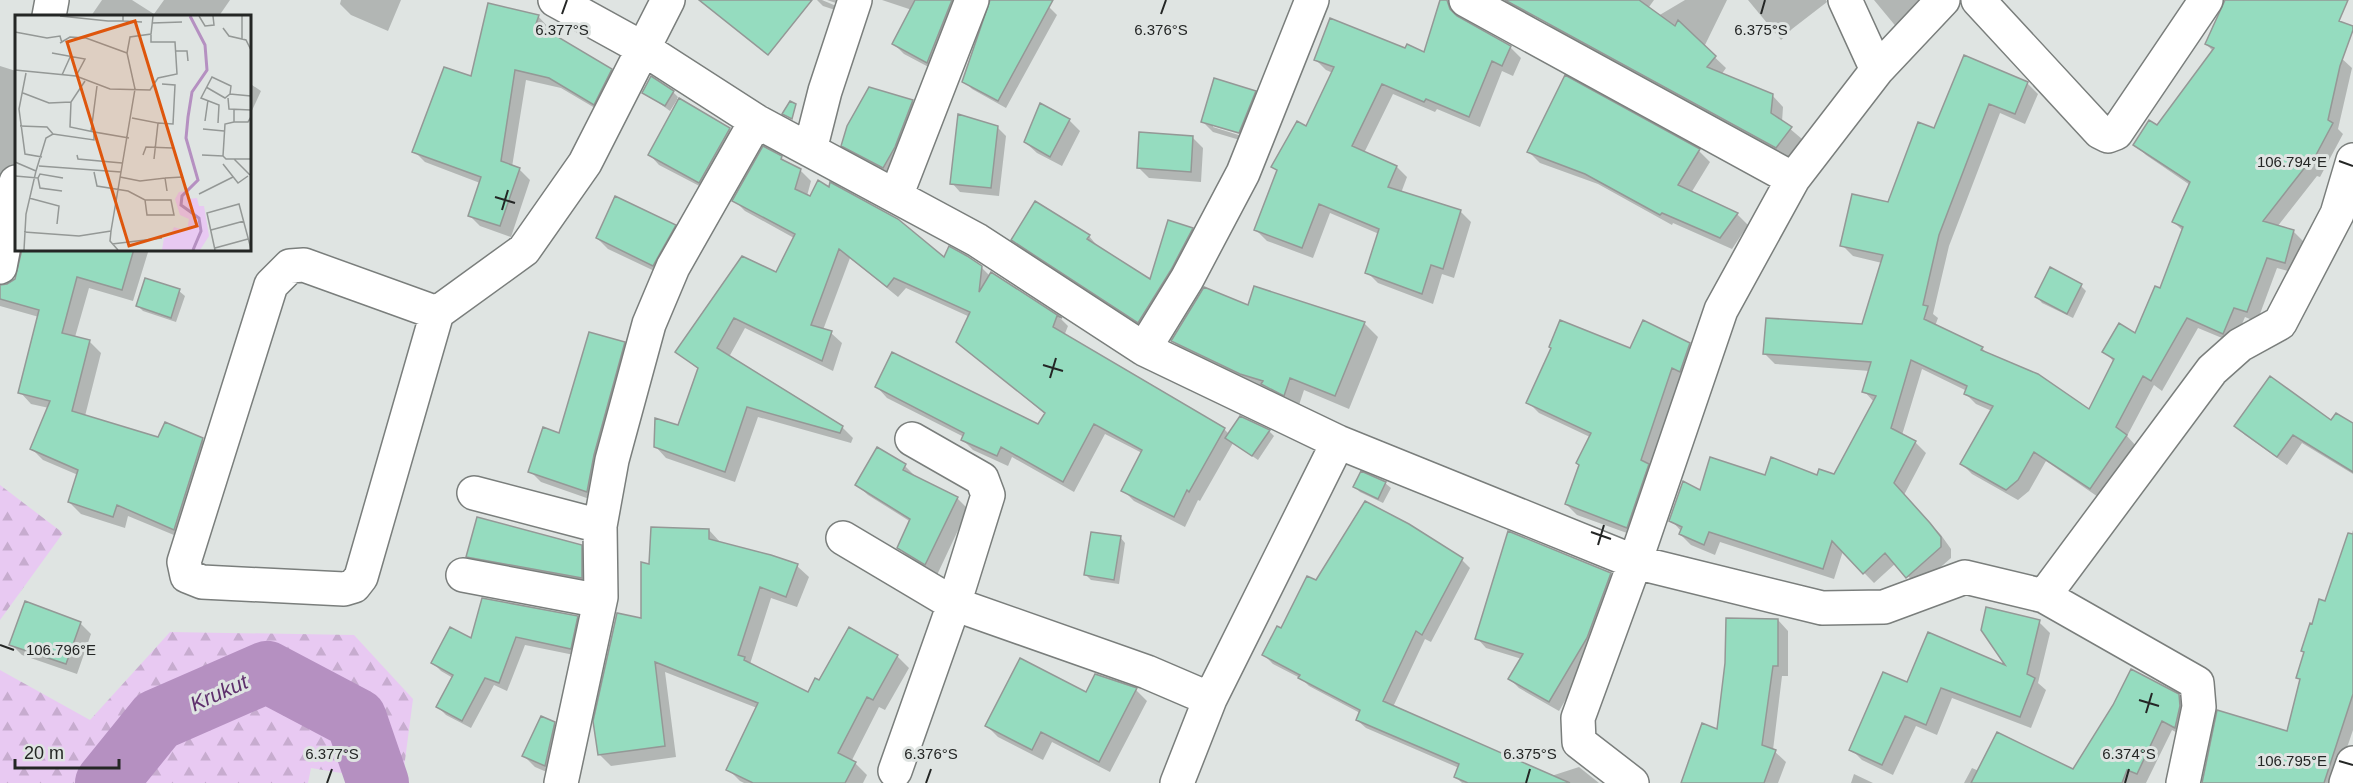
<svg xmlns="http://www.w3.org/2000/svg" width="2353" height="783" viewBox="0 0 2353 783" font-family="Helvetica,sans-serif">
	<defs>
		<pattern id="forest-firs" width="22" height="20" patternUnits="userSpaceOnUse" patternTransform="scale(1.5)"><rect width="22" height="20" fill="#e8c9f2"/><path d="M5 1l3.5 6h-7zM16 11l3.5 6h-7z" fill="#c7accf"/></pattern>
	</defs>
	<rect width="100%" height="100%" fill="#dfe4e2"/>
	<path fill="url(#forest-firs)" d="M0,485L63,533L0,620Z
		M170,632L354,635L413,699L402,783L311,768L308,783H0V670L90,720Z"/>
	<path fill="#0003" fill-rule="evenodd" d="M102,0H132L154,14L164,0H230L219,16H91Z
		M341,0H401L388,31L351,15L340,4Z
		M817,0H822L841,8L842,5L827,0H851L844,13L823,6Z
		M882,0H967L938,72L904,54L894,44L912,10Z
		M992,0H1036L1049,7L1057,15L1006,108L972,89L964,81Z
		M1500,0H1538L1533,19Z
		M1554,0H1654L1631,32L1685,0H1727L1704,47L1726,68L1721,75L1772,95L1783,107L1782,122L1802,139L1787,158L1555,31L1544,20Z
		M1748,0H1826L1827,2L1792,29L1781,40Z
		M1874,0H1940L1898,29Z
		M2226,0H2278L2352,68L2338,129L2343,134L2320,177L2317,176L2277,227L2293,231L2304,242L2296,273L2277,268L2257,322L2245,317L2234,343L2198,328L2162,391L2154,385L2127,436L2137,447L2101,499L2046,461L2029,491L2018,500L1972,474L1962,464L1992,411L1976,404L1966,394L1967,391L1922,369L1902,435L1915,442L1926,453L1904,495L1941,535L1951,549V558L1918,587L1896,563L1874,583L1843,551L1834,579L1720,542L1715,555L1691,545L1680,534L1681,531L1671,520L1701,492L1766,477L1835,476L1874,402L1864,391L1870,371L1775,364L1764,353L1863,326L1882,263L1853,256L1842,245L1889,204L1934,130L2027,83L2038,94L2025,124L2000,113L1949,246L1933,314L1938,318L1935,326L1982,348L1989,356L2089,411L2114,362L2104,351L2135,335L2161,290L2183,231L2174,222L2190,185L2146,155L2135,144L2158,127L2213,51L2206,44L2213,25L2223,11Z
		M538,16L549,28L548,32L611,70L622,81L605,114L561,88L526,80L512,167L519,169L530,180L511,237L480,226L469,215L480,183L425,162L414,151L472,78Z
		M1510,47L1521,58L1513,76L1502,71L1480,127L1437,109L1435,112L1393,94L1364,153L1397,167L1407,177L1401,193L1460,211L1471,222L1454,278L1442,274L1433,304L1378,283L1367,272L1379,234L1330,213L1313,258L1267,241L1256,230L1278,172L1273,166L1307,129L1333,73L1326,70L1315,59L1406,50L1425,54Z
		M0,66L16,71V179L0,237Z
		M249,83L261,91L249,117Z
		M644,92H673L678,97L677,99L730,129L739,139L709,191L659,165L650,155L679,101L677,100L670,111Z
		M1255,92L1266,103L1250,143L1213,132L1202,121ZM1213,124L1246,134L1245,137L1213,127Z
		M912,102L923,113L894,178L854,156L843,145Z
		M1069,120L1080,131L1062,166L1037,153L1025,142Z
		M997,127L1006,136L999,196L960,192L952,183Z
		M1192,137L1203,148L1201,182L1149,178L1138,167Z
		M1699,151L1710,162L1691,193L1737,214L1748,225L1732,249L1673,223L1672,225L1598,184L1540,163L1529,152Z
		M781,157L788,164L800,170L811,181L807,196L945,259L981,267L990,276L992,274L1061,319L1068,326L1064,336L1224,429L1229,434L1269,431L1274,436L1258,460L1233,443L1200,501L1198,500L1185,527L1134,501L1123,490L1142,453L1105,434L1074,492L1012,457L1008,466L973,450L962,439L964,437L887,398L877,387L1039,426L1046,415L958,342L970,317L906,288L898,297L850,258L823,330L831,333L842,343L833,371L745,328L729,357L842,427L853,438L851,443L758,417L735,482L666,458L656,447L679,427L699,370L677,352L776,274L794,238L745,211L734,200Z
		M675,226L686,237L665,276L608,249L597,238Z
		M1192,229L1203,240L1149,332L1023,250L1013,240L1089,236L1099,248L1151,281Z
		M24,249H149L133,301L89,288L75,337L89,341L101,353L85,416L159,439L202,440L214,451L186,540L128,516L125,528L81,514L69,502L78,475L43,460L31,448L49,408L31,404L20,392L39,317L0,306V287L7,286L15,281Z
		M2081,286L2086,291L2073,318L2042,303L2037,297Z
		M179,291L185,296L176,322L143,311L138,306Z
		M1249,307L1364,323L1378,337L1349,409L1304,390L1298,408L1186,354L1173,341Z
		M624,344L635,355L598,502L541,482L530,471L560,435Z
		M1689,344L1700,355L1638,537L1577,515L1566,504L1590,437L1539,413L1528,402L1631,350Z
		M2332,422L2353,425V474L2302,443L2287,465L2245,435L2236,426Z
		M878,449L905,466L916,477L957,498L968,509L937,575L910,559L899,548L911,522L868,495L856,484Z
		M1385,483L1391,488L1383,503L1360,492L1355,487Z
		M709,530L720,542L797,566L809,577L797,607L771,598L750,664L808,694L820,682L897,656L909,668L885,710L879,707L852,760L867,775L863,783H744L740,781L728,769L757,708L665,672L676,757L611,766L599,754L642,620L650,566Z
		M2353,530V730L2335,783H2204L2288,733L2301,681L2297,677L2305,653L2302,651L2339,573Z
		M1120,537L1125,543L1119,584L1091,580L1086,575Z
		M581,547L592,558V589L479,567L468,556Z
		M1462,560L1470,568L1431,642L1425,639L1393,707L1539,783H1462L1456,777L1459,768L1366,728L1357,720L1360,713L1309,686L1302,679L1273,664L1264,655L1316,582Z
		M1610,574L1620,583L1596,648L1559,711L1519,688L1510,679L1522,659L1486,648L1477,638Z
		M577,617L585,625L579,656L525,645L507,691L494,685L471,728L446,715L438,707L453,678L441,671L433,663L472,640Z
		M1778,620L1788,631V676H1782L1773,750L1786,762L1778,783H1683L1718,731Z
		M2039,622L2050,633L2038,683L2046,690L2031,728L1952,698L1937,735L1916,726L1893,775L1862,760L1851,749L1908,684L2010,668Z
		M80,623L91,634L77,674L22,655L11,644Z
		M1136,690L1147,701L1110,772L1052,742L1043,760L998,737L987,726L1087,694Z
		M2178,696L2188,706L2185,737L2172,730L2146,783H1964L1972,768L1979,771H2074Z
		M554,724L565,735L556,776L535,767L524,756Z
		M1579,767L1599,783H1543L1542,779Z
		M1854,774L1873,783H1851Z"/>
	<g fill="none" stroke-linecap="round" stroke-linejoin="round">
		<path stroke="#b590c1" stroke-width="62" d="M106,783L157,720L267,672L356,719L378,783"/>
	</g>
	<path fill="#95dcbf" stroke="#949896" stroke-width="1.5" d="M699,0H812L768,55Z
		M915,0H952L927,63L892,44Z
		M990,0H1053L998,101L962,82Z
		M1440,0H1447L1450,9L1457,16L1511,46L1502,66L1492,61L1469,117L1426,99L1424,102L1382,84L1352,146L1397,166L1388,187L1461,210L1443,269L1431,265L1422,294L1365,273L1379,229L1319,204L1302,248L1254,230L1277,170L1271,167L1297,121L1306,126L1334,67L1314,60L1330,18L1405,48L1407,44L1424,52Z
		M1505,0H1639L1675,26L1678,20L1716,56L1707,67L1773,94L1771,113L1792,127L1776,148Z
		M2225,0H2348L2339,21L2353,26V30L2340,66L2328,120L2333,123L2309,168L2306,166L2263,221L2294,230L2285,263L2267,258L2247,312L2234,308L2223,334L2187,318L2151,381L2143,376L2116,427L2127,435L2090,489L2034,452L2018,480L2006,490L1960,464L1993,406L1964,394L1967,386L1911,360L1891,428L1916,441L1894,483L1930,523L1941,537V547L1906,578L1885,553L1863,574L1832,541L1823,569L1709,532L1704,545L1679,534L1682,527L1669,521L1683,481L1700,490L1710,457L1765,475L1771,457L1817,475L1819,469L1834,474L1876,396L1862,392L1871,362L1763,354L1766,318L1862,324L1883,255L1840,246L1852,194L1888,202L1918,122L1934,128L1964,55L2028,82L2015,114L1989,104L1939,235L1923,305L1928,306L1924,319L1983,347L1981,350L2038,374L2089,409L2114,359L2102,352L2119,323L2135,333L2155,286L2160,288L2183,227L2172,222L2190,182L2133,145L2149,120L2157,125L2214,48L2205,44Z
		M488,3L539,15L536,24L612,69L594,105L549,78L515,70L501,161L520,168L500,226L468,216L481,177L412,152L444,67L471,76Z
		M1565,75L1700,149L1678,185L1738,213L1720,238L1662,213L1660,215L1585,174L1527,152Z
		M651,76L674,91L665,106L642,93Z
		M1214,78L1256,91L1239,133L1201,122Z
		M869,87L913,100L895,147L883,168L841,146L847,126Z
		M679,98L730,128L699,183L648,155Z
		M790,101L796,104L792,119L782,114Z
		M1040,103L1070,119L1050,157L1024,142Z
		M958,114L998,126L991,188L950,184Z
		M1139,132L1193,136L1191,172L1137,168Z
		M763,146L782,156L781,159L801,169L795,189L810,196L818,180L829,187L830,182L898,219L944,257L949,246L967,256L982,266L979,292L991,272L1062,318L1057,316L1053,327L1225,428L1189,492L1187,490L1174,517L1121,491L1142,450L1094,424L1063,482L1001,447L997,456L961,440L964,433L875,387L892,352L1038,424L1045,413L956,342L970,312L894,278L887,287L839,249L811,325L832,331L822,361L734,318L717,348L843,426L840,433L747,407L725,472L654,447L655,418L678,425L698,368L675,352L742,256L776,272L795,234L732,201Z
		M615,196L676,225L653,266L596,238Z
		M1035,201L1090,235L1087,239L1150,279L1168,220L1193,228L1171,270L1138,323L1011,240Z
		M22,249H134L122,290L77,277L62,333L90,340L72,411L158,437L165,422L203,438L174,530L117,505L113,517L68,502L78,470L30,449L50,401L18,393L39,310L0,299V285L7,284L15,279Z
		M2050,267L2082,284L2067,314L2035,297Z
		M145,278L180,289L171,318L136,306Z
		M1254,286L1365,322L1335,396L1290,378L1284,396L1261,384L1263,381L1240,374L1171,341L1204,287L1248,305Z
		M1560,320L1630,348L1643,320L1690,343L1680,372L1672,368L1641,460L1649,464L1627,528L1565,504L1579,465L1576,463L1591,433L1526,403L1551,348L1549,347Z
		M589,332L625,342L594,455L587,492L528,472L543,427L559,433Z
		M2270,376L2331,420L2336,413L2353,423V472L2293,435L2277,457L2234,426Z
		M1240,416L1270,430L1252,456L1225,438Z
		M877,447L906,464L903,470L958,497L925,565L897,548L910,519L855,485Z
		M1361,471L1386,482L1378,499L1353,487Z
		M1365,501L1409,524L1463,558L1422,635L1416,631L1383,701L1570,783H1468L1454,777L1459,764L1356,720L1360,710L1298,678L1300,675L1262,655L1277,626L1281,628L1307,576L1316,580Z
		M477,517L582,545V578L466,557Z
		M651,527L709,529V539L771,555L798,564L786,597L760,587L738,655L745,657L744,660L808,692L815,678L819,680L849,627L898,655L873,700L867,697L838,753L856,762L845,783H753L726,770L758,703L655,662L665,746L598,755L593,721L617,613L641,618V562L649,564Z
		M1508,531L1611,573L1587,638L1549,702L1508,679L1523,654L1475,639Z
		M1091,532L1121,536L1114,580L1084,575Z
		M2348,533L2353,534V694L2324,783H2202L2217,710L2287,731L2300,679L2296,678L2304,652L2301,651L2310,623L2312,624L2319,599L2325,601Z
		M482,598L578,616L571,649L516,637L499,683L485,678L462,721L436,707L453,675L431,663L450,627L471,638Z
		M25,601L81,622L66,664L9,645Z
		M1986,607L2040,620L2027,674L2035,678L2020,717L1941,688L1926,725L1905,716L1882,765L1849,750L1883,672L1907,682L1928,632L2005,665L1981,630Z
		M1726,618L1778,619V666H1773L1762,745L1776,750L1764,783H1681L1702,723L1717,729L1725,663Z
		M1020,658L1086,692L1095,674L1137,688L1099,762L1041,732L1032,750L985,726Z
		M2131,669L2179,694L2180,706L2175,728L2162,721L2137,774L2127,770L2122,783H1971L1997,732L2073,769L2113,705Z
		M541,716L555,722L545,766L522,756Z"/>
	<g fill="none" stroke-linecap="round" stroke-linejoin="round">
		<defs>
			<path id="minor" d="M555,0L644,49L756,121L977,240L1144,349L1338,442L1635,562L1822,608L1884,607L1965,577L2044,596L2197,683L2199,707L2183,783
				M1466,0L1793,179
				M1845,0L1877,70
				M1978,0L2100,132L2108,136L2116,133L2206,0
				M49,16L52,0
				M810,150L825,91L855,0
				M896,196L972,0
				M0,267L16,182
				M437,313L304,265L290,266L271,285L184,562L187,576L202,582L344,589L354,586L361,577L437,313L524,250L585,163L668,0
				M1144,349L1187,279L1243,173L1312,0
				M474,493L600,526
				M843,538L954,604L1147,672L1210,699L1338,442
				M463,575L585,598L601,597L600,526L612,460L649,324L673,267L756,121
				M2044,596L2212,370L2240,345L2280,323L2337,214L2353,160
				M895,771L954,604L988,495L982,479L912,439
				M561,783L601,597
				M1177,783L1210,699
				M1632,783L1579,742L1578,718L1635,562L1721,310L1793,179L1877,70L1943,0
				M2346,783L2353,763"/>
		</defs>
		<use href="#minor" stroke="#7a7e7c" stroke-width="36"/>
		<use href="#minor" stroke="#fff" stroke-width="33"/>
	</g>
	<path fill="none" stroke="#242625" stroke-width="2" d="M562,14L567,0M1161,14L1166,0M1761,14L1765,0M2339,161L2353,166M495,197L515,203M502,210L508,190M1043,365L1063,371M1050,378L1056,358M1591,532L1611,539M1598,545L1604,525M0,645L14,650M2139,700L2159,706M2146,713L2152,693M2339,761L2353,765M327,783L332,769M926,783L931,769M1526,783L1530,769M2125,783L2129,769"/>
	<g text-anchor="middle" stroke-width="6" stroke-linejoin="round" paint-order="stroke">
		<g font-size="21" font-style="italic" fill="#5e2f6c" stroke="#dfe4e2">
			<text transform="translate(219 693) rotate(-24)" y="7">Krukut</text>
		</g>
	</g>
	<g transform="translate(15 15)">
		<rect width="236" height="236" fill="#dfe4e2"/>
		<path d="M172,176L173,184L182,183L184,191H189L194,221L185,235H147L149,223L155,222L159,212L172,216L174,204L165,200L160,184L164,177Z" fill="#e8c9f2"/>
		<path fill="none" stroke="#b590c1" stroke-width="3" d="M175,1L190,30L192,55L177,77L173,102L171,123L183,165L167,181L166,190L184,203L186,216L178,235"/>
		<path fill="none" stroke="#949896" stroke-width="1.5" d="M45,1L93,6H108V1M184,1L190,11L199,10L198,1M227,1V25M108,6L127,7M137,8L167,7M208,13L214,21L231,25L236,35M0,17L32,23L45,21L47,28M45,28L55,22L71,23L112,38M161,36H172L173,46M37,38L70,44L61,61M0,55L61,61L95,74L135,75L143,63L162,59L160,27H136V20M11,58L4,94L10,139L27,142M47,60L56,40M70,66L56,87L55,112L79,117M191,72L210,83L215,79L236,81M8,78L34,88L56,87M213,83L214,94L236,95M219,94V107H233L236,102M117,103L143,108L139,144M190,106L193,85M143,108L158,109L160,70L147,69M203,108L204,90L186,83L197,62L216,71L215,79M5,111L32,112L38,119M188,114L209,116M76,117L82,71M62,140L63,144L107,148M128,140L131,132L158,133M187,140L208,141L210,109L219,107M208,141L211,144H236M219,144L235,160M0,147L21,156L11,199L9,235M208,149L223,168L233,161M24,151L106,157M21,156L31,123L38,119L79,125V117L114,123M79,157L82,171L113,176L130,185H156L159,200H132L130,185M0,161L23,163L25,159L48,163M105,162L125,166L150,163L152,176M23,163L25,173L47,176M150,163L168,162M184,179L218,162M14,183L44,191L42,209M196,215L229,206M9,217L64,221L96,216M97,229L147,223M200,233L233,224M103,235L95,226L96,216L120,74L112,38L115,22L136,19L138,1M200,235L192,198L224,189L236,234"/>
		<path fill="#de560d" fill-opacity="0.15" stroke="#de560d" stroke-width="3" d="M120,6L182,211L114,231L52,27Z"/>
		<rect width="236" height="236" fill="none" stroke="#242625" stroke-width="3"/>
	</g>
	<g font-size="15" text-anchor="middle" fill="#242625" stroke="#dfe4e2" stroke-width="6" stroke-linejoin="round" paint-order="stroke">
		<text x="562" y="35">6.377°S</text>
		<text x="1161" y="35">6.376°S</text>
		<text x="1761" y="35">6.375°S</text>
		<text x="2292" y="167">106.794°E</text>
		<text x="61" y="655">106.796°E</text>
		<text x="332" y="759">6.377°S</text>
		<text x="931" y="759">6.376°S</text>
		<text x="1530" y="759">6.375°S</text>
		<text x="2129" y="759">6.374°S</text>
		<text x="2292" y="766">106.795°E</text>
	</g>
	<path d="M15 759v9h104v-9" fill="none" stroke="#242625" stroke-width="3"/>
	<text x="24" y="759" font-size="18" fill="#242625" stroke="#dfe4e2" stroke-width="4.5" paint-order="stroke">20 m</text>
</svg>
